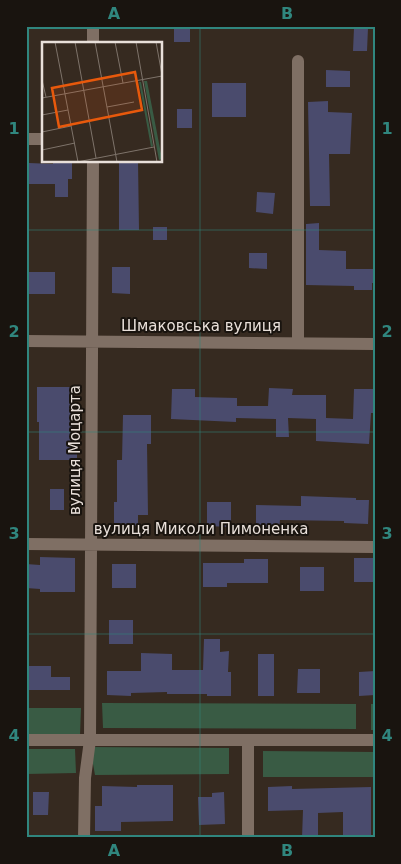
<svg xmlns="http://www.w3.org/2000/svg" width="401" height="864" viewBox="0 0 401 864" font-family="'DejaVu Sans',sans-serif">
	<rect width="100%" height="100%" fill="#362a20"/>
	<path fill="#395b44" d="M102,703L356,704V729L103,728Z
		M371,704H375V730H371Z
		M26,708H81L80,735H26Z
		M90,747L229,748V774L95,775Z
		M26,749H75L76,773L26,774Z
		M263,751L375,752V777H263Z"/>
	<path fill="#4a4b6d" d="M174,26H190V42H174Z
		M354,28H368L367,51H353Z
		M326,70L350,71V87H326Z
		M212,83H246V117H212Z
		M328,101V112L352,113L350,154H329L330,206H310L308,102Z
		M177,109H192V128H177Z
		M53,161H72V179H68V197H55V184H29V163L53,164Z
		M119,161H138L139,230H119Z
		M257,192L275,193L273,214L256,212Z
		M319,223V250L346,251V269H375V283H372V290H354V286L306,285V224Z
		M153,227H167V240H153Z
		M249,253H267V269L249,268Z
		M112,267H130V294L112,293Z
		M28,272H55V294H28Z
		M37,387H72V439H77V460H39V422H37Z
		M269,388L293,389L292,395H326V418L353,419L354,389H375V413H371L369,444L316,441V419L288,418L289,437H276V419L236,418V422L171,419L172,389H195V397L237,398V406H268Z
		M123,415H151V444H147L148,515H138V526H114V502H117V460H122Z
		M50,489H64V510H50Z
		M301,496L356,498V500H369L368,524L344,523V521L280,520L279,529H256V505L301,506Z
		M207,502H231V527L207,526Z
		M40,557L75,558V592H40V589L26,588V564L40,565Z
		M354,558H375V582H354Z
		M244,559H268V583H227V587H203V563H244Z
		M112,564H136V588H112Z
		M300,567H324V591H300Z
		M109,620H133V644H109Z
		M204,639H220V652L229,651L228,672H231V696H207V694H167V692L131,693V696L107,695V671H141V653L172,654V670H203Z
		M258,654H274V696H258Z
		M27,666H51V677H70V690H27Z
		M298,669H320V693H297Z
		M375,671V695L359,696V672Z
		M137,785H173V821L121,822V831H95V806H102V786L137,787Z
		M292,786V789L371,787V838H343V812L318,813V838H302L303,810L268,811V787Z
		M33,792H49L48,815H33Z
		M224,792L225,824L199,825L198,797H212V793Z"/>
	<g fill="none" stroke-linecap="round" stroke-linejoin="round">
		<path stroke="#7f6f64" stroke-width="12" d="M93,44V26
			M298,61V343
			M26,139H44
			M26,341L375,344
			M26,544L375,547
			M26,740H375
			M84,838L85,778L90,740L93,161
			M248,838V740"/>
	</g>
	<path fill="none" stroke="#30867e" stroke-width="1" stroke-opacity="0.55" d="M200,26V838M26,230H375M26,432H375M26,634H375"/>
	<g text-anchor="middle" stroke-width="4" stroke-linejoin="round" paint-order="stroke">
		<g font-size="15" fill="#e9e0da" stroke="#19140f">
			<text x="201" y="331">Шмаковська вулиця</text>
			<text transform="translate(75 450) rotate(-90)" y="5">вулиця Моцарта</text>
			<text x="201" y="534">вулиця Миколи Пимоненка</text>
		</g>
	</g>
	<g transform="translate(42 42)">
		<rect width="120" height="120" fill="#362a20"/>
		<path d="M102,39H105L120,117L117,118ZM97,40H99L111,104L109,105Z" fill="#395b44"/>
		<path fill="none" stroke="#7e736a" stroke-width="1" d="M13,0L36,120M33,0L54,116M53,0L75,120M73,0L81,41M94,0L115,120M114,0L120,33M0,38L4,55M0,56L120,34M65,65L92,60M0,73L26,68M0,90L29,84M0,108L33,101M35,120L112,105"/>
		<path fill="#e8590c" fill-opacity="0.15" stroke="#e8590c" stroke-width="2.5" d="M93,30L100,68L17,85L10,46Z"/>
		<rect width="120" height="120" fill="none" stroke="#e9e0da" stroke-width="2.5"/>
	</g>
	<rect width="401" height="864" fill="none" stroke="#19140f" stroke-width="55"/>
	<rect x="28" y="28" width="346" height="808" fill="none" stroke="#30867e" stroke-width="2"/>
	<g font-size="16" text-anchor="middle" font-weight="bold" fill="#30867e">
		<text x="114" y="19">A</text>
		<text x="287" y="19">B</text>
		<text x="14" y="134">1</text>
		<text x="387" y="134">1</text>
		<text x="14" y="337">2</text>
		<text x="387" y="337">2</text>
		<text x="14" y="539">3</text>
		<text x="387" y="539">3</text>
		<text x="14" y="741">4</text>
		<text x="387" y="741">4</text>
		<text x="114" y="856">A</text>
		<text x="287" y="856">B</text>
	</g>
</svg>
